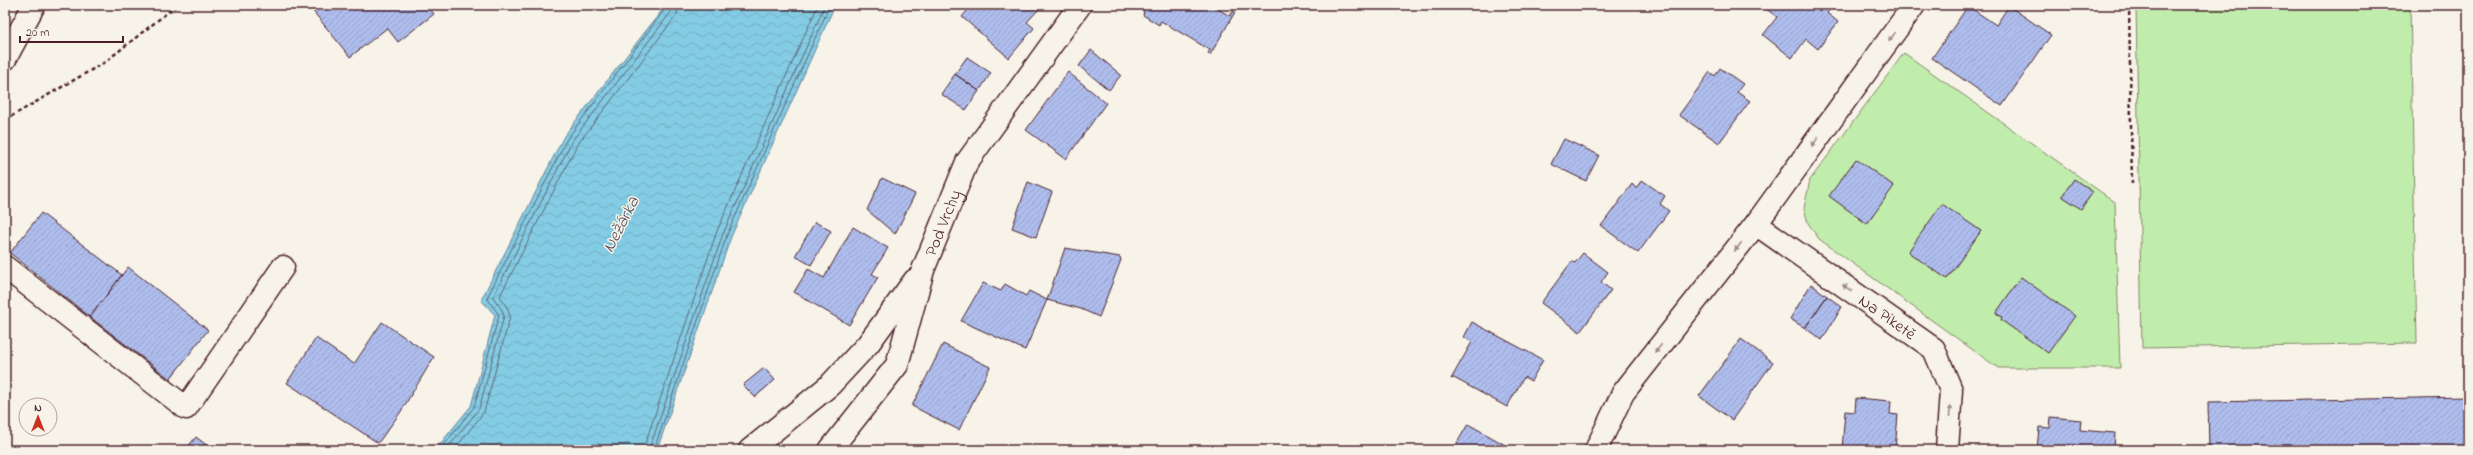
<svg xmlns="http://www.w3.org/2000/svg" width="2473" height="455" viewBox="0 0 2473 455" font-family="'Indie Flower',sans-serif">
	<defs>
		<pattern id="water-waves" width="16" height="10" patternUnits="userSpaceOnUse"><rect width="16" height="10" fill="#83cce4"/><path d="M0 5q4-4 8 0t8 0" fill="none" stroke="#73afc4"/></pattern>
		<pattern id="building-hatch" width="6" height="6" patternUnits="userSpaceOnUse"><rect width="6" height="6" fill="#aebded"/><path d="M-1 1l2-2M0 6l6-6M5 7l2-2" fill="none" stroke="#97a2cb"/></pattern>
	</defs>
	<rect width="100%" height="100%" fill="#f7f3e8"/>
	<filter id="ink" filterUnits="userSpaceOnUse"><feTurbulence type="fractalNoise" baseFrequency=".025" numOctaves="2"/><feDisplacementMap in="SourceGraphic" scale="8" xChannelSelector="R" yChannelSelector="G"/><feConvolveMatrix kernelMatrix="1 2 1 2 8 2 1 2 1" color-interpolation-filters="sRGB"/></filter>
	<g filter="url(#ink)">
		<path fill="#c0edab" stroke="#85866b" d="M2136,5H2410L2417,343L2142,348Z
			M1904,53L2115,202L2120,368H1998L1819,239L1808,223L1804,208L1810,180Z"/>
		<path fill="url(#water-waves)" stroke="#6c879a" d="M666,5H835L731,237L657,450H435L471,406L495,315L481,300L564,136Z"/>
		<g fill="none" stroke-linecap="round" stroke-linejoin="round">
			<path stroke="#616475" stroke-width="1" d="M440,450L474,407L499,315L487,298L567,139L668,5
				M446,450L479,409L504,316L502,310L493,297L572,141L671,12L674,5
				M454,450L484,412L510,317L508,309L500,296L577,145L676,16L680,5
				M643,450L717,231L818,5
				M649,450L723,234L825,5
				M654,450L727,235L830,5"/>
		</g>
		<path fill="url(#building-hatch)" stroke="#4a1f2b" d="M308,5H427L434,14L398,42L387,28L350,57Z
			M972,5H1035L1039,9L1027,22L1034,28L1009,58L962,17Z
			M1133,5H1211L1230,16L1233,11L1235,12L1210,55L1208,53L1210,50L1161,21L1159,25L1143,15L1144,11Z
			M1767,5H1833L1827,13L1838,22L1818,49L1806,39L1792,58L1763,35L1777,17L1765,8Z
			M1968,6L1996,25L2009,6L2051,35L2002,106L1932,58Z
			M1091,50L1121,75L1109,90L1079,66Z
			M967,57L991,73L979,91L955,74Z
			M1720,68L1743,84L1737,92L1750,101L1719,143L1679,115L1710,72L1715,76Z
			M1068,72L1106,103L1066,159L1026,130Z
			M955,74L979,91L966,110L941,94Z
			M1564,139L1599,155L1586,181L1551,164Z
			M1856,159L1894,186L1867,224L1829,196Z
			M882,178L915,194L895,234L867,210Z
			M2074,179L2093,192L2081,209L2062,196Z
			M1642,180L1665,196L1660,204L1669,211L1638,253L1601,226L1632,184L1636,188Z
			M1028,182L1052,192L1036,237L1012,228Z
			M1942,204L1981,231L1947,279L1908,252Z
			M41,213L122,275L90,317L10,253Z
			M815,222L831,231L811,265L795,256Z
			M853,227L888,248L872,274L878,277L849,325L794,292L808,269L824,278Z
			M1065,248L1120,257L1121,260L1099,317L1081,309L1047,300Z
			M1583,253L1608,272L1601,282L1611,290L1580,332L1541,303L1572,261L1575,263Z
			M128,267L208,330L170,379L90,317Z
			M2021,277L2075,316L2048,353L2001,320L2002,317L1996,313Z
			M983,283L1001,291L1005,284L1026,296L1029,291L1047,300L1025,350L961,321Z
			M1811,284L1827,296L1805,328L1790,319Z
			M1827,296L1842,307L1822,340L1805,328Z
			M382,322L434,357L400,413L378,443L287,383L316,338L354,364Z
			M1472,322L1543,360L1531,381L1524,377L1507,407L1454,378L1451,379L1472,342L1464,337Z
			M1741,339L1773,362L1732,420L1699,396Z
			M943,344L990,367L959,430L912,406Z
			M764,368L775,380L755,397L743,385Z
			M2468,397V450H2209L2208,402Z
			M1856,398L1891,401L1890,414L1898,415L1895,450H1842L1845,411L1855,412Z
			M2051,417L2081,420L2080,430L2115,433L2114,450H2037L2039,427L2050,428Z
			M1468,424L1514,450H1453Z
			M196,437L213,450H185Z"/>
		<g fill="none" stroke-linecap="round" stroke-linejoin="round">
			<defs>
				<g id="minor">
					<path d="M5,59L34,5"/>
					<path id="s1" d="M1756,224L1934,349L1951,390L1947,450"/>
					<path d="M5,267L186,408L283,267"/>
					<path d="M750,450L830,385L868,344L915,280"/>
					<path id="s2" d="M830,450L897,365L923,270L967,162L1080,5"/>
					<path d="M1596,450L1623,393L1756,224L1914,5"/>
				</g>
			</defs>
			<use href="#minor" stroke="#4a1f2b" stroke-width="25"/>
			<path stroke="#4a1f2b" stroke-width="2.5" stroke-dasharray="4 3" stroke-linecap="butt" d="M2129,5L2132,186
				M5,120L105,62L177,5"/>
			<use href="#minor" stroke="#f7f3e8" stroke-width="22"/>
		</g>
		<defs><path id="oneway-solid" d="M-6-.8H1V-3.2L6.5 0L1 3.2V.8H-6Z"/></defs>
		<g fill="#a0898a">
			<use href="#oneway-solid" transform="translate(1892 37) rotate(126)"/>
			<use href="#oneway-solid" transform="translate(1815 142) rotate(126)"/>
			<use href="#oneway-solid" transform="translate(1738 247) rotate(128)"/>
			<use href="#oneway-solid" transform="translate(1847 288) rotate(-145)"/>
			<use href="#oneway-solid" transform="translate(1658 349) rotate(128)"/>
			<use href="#oneway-solid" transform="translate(1950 411) rotate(-85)"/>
		</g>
	</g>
	<g text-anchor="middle" stroke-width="3" stroke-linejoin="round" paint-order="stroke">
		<g font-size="17" fill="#4a1f2b" stroke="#f7f3e8">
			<text dy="6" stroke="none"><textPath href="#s2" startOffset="258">Pod Vrchy</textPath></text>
			<text dy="6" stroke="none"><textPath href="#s1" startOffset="161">Na Piketě</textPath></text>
		</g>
		<g font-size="18" font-style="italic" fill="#5b5362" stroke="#f7f3e8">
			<text transform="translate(620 224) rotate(-63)" y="6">Nežárka</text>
		</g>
	</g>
	<rect width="2473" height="455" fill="none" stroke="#f7f3e8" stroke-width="20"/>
	<rect x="10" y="10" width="2453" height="435" fill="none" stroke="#4a1f2b" stroke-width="1.5" filter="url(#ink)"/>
	<g transform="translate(38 417)"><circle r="19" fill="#f7f3e8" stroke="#b29e9c"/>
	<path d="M0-3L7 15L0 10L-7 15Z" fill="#c8321e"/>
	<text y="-6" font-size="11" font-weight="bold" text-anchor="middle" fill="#4a1f2b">N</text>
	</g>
	<path d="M20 36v6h103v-6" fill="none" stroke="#4a1f2b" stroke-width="2"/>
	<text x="26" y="36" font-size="12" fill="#4a1f2b" stroke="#f7f3e8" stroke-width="3" paint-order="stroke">20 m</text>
</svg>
